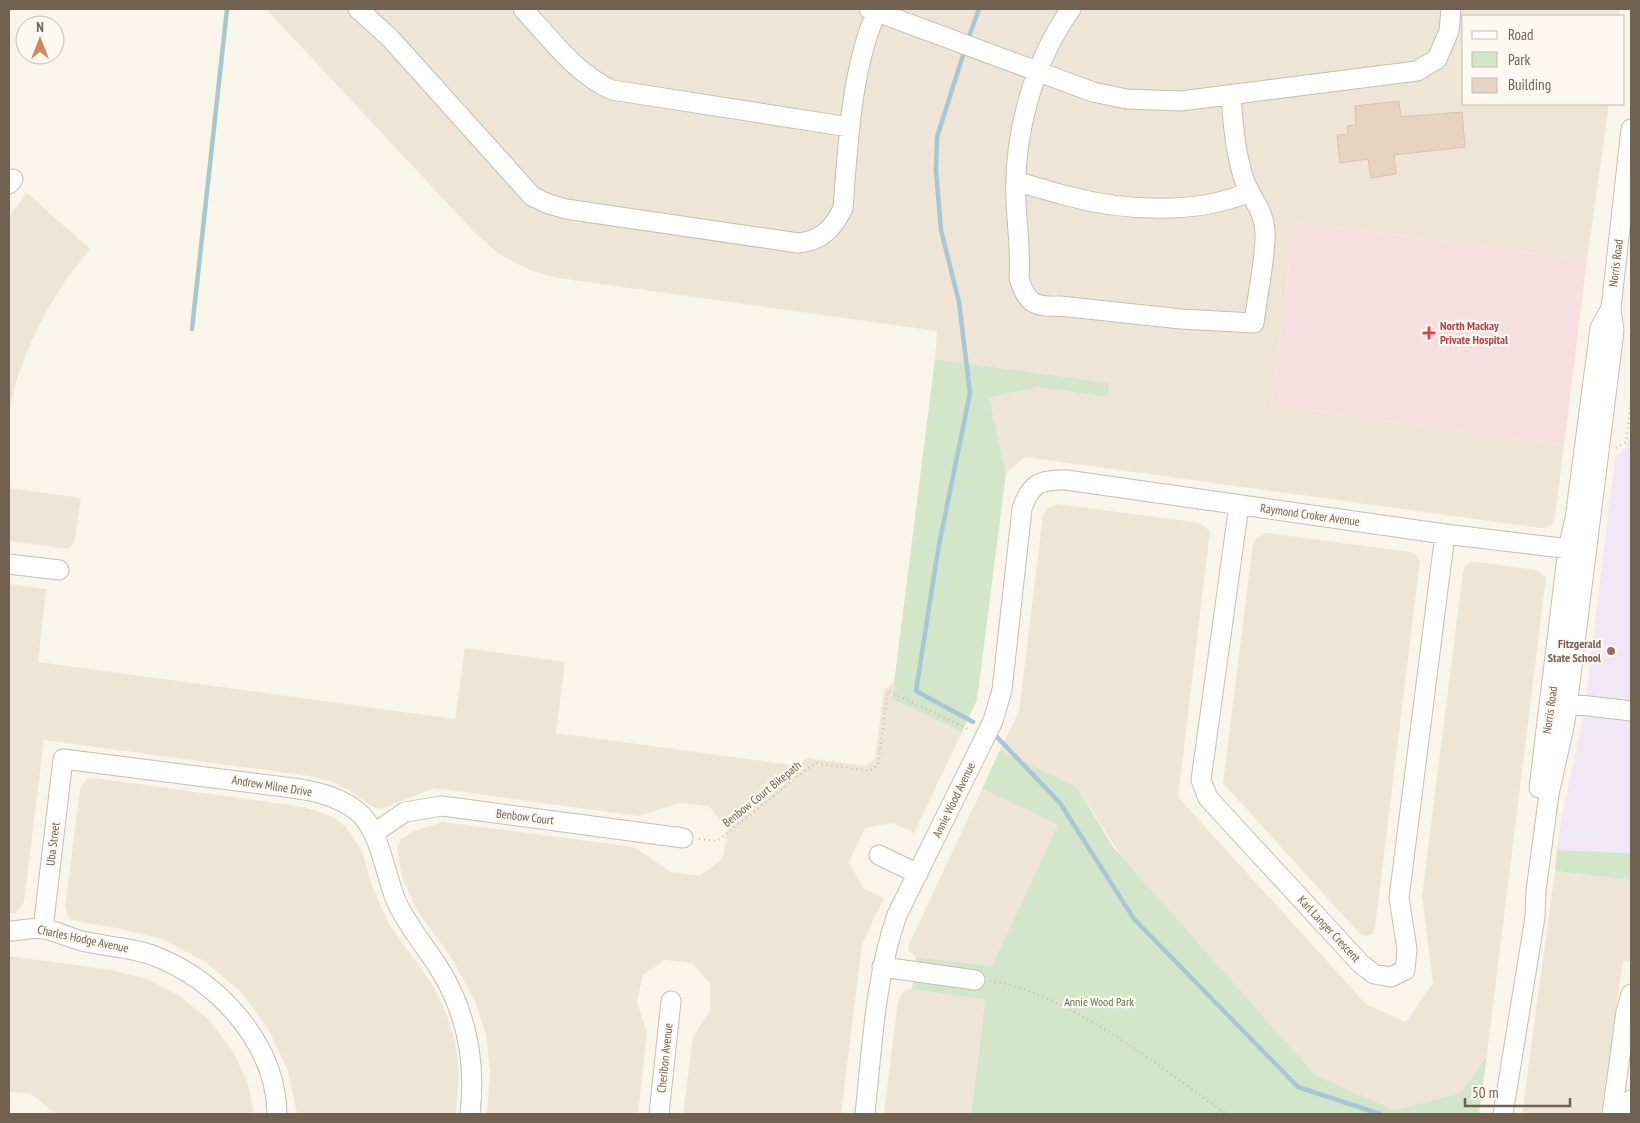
<svg xmlns="http://www.w3.org/2000/svg" width="1640" height="1123" viewBox="0 0 1640 1123" font-family="'PT Sans Narrow',sans-serif">
	<rect width="100%" height="100%" fill="#faf5ea"/>
	<path fill="#eee5d7" d="M266,9H1620L1619,16H1464V104H1609L1587,260L1295,222L1271,405L1564,445L1555,517L1553,523L1548,527L1541,528L1025,457L1006,473L989,398L1037,387L1108,397L1110,383L935,359L937,331L558,278L532,271L499,254L476,234Z
		M27,193L90,249L67,278L47,310L30,344L17,379L9,410V216Z
		M9,488L81,498L74,543L69,548H62L9,541Z
		M1057,504L1200,523L1210,531L1178,797L1366,1004L1406,1022L1433,983L1422,896L1463,572L1465,566L1471,562H1477L1536,570L1546,577L1487,1054L1460,1093L1395,1110L1315,1075L1129,868L1077,787L1000,750L1019,712L1043,515L1046,509Z
		M1267,533L1410,552L1416,555L1420,560L1375,928L1372,934L1365,936L1359,933L1223,783L1253,544L1256,538Z
		M9,584L46,589L38,662L455,719L465,648L565,662L556,733L798,766L807,758L866,766L875,759L884,690L894,682L892,699L962,732L914,833L893,823L865,828L849,862L863,888L884,898L862,944L841,1114H683L693,1037L710,1010V983L692,963L665,960L643,975L637,1001L647,1033L638,1114H487L490,1071L486,1035L475,1001L452,959L417,910L402,877L397,848L401,839L414,831L443,822L634,847L671,872L700,876L723,858L727,830L709,806L680,803L638,816L434,788L381,809L373,807L349,790L330,781L309,776L44,740L24,902L16,913H9Z
		M94,778L304,807L333,817L345,826L362,851L372,886L390,926L433,985L446,1013L455,1042L459,1072L456,1114H297L288,1071L268,1028L240,991L204,961L162,939L116,928L70,920L65,908L80,789L87,779Z
		M982,789L1059,825L992,966L916,957L908,950L909,944Z
		M1555,871L1631,880V962L1623,961L1601,1114H1522Z
		M9,956L111,970L147,979L180,996L209,1020L234,1053L248,1084L254,1114H56L31,1094L9,1091Z
		M912,989L985,1000L971,1114H884L898,1000L905,990Z"/>
	<path fill="#f2e7f7" d="M1629,436H1631V853L1557,850L1562,815L1584,714L1615,457L1627,447Z"/>
	<path fill="#f7dfdf" d="M1295,222L1587,260L1564,445L1271,405Z"/>
	<path fill="#d3e6ca" d="M935,359L1110,383L1108,397L1037,387L989,398L1006,473L977,700L962,732L892,699Z
		M1000,750L1077,787L1113,847L1315,1075L1395,1110L1460,1093L1487,1055L1479,1114H971L985,1000L912,989L916,957L992,966L1058,825L982,789Z
		M1557,850L1631,853V880L1555,871Z"/>
	<g fill="none" stroke-linecap="round" stroke-linejoin="round">
		<path stroke="#a8c7d2" stroke-width="4.5" d="M967,42L979,9
			M965,49L937,137L936,171L941,230L959,302L970,393L938,550L916,691L973,722
			M192,329L227,9
			M995,735L1060,803L1134,919L1298,1087L1380,1114"/>
	</g>
	<path fill="#e7d3c0" stroke="#dcc1a8" d="M1399,101L1401,117L1462,112L1465,147L1394,155L1396,174L1371,178L1368,159L1340,163L1337,135L1348,134L1347,126L1356,125L1355,106Z"/>
	<g fill="none" stroke-linecap="round" stroke-linejoin="round">
		<defs>
			<path id="minor" d="M358,9L390,38L532,196L546,203L566,209L798,243C821,241 833,229 843,208C848,146 851,66 878,9
				M523,9C550,38 576,74 612,90L849,127
				M869,9L1093,92L1127,99L1181,101L1417,71L1437,59L1449,31L1451,9
				M1071,9C1033,62 1013,136 1016,201C1017,227 1021,252 1019,278C1027,304 1034,307 1060,306L1181,319L1254,323C1257,297 1266,257 1265,232C1264,208 1249,197 1243,176C1235,150 1233,123 1231,96
				M1017,182C1034,186 1051,192 1068,196C1122,211 1197,215 1249,192
				M9,184L13,179
				M1239,505L1201,780L1208,798L1361,964L1374,974L1391,977L1405,970L1407,949L1399,898L1445,534
				M9,564L59,570
				M1555,702L1631,711
				M1539,788L1568,549L1575,519L1600,328L1611,308
				M374,833L405,812L442,806L683,838
				M879,855L918,874
				M43,929L63,759L285,787C310,790 337,795 357,811C380,829 385,874 396,901C407,925 425,946 439,968C467,1013 476,1062 470,1114
				M9,931C20,931 32,927 43,929C55,930 69,938 82,941C107,947 133,947 157,957C219,982 276,1044 277,1114
				M882,967L975,980
				M659,1114L671,1001
				M865,1114C872,1048 875,978 897,915L993,721L1002,690L1022,509C1030,484 1040,479 1066,480L1445,534L1586,551
				M1503,1114L1535,917L1536,891L1549,794L1565,722L1614,331L1611,308L1631,129
				M1612,1114L1626,1012L1631,994
				M1630,1114L1631,1100"/>
		</defs>
		<use href="#minor" stroke="#c8bdaf" stroke-width="21"/>
		<path stroke="#d1bca8" stroke-width="2.5" stroke-dasharray="1 4" stroke-linecap="butt" d="M1616,448L1626,442L1631,399
			M699,839L717,841L815,763L869,771L878,765L888,691L970,730
			M990,981C1065,991 1165,1070 1226,1114"/>
		<use href="#minor" stroke="#fff" stroke-width="19"/>
	</g>
	<path fill="#e0444e" stroke="#fdf9f0" stroke-width="2" d="M1426.5 325.5h5v5h5v5h-5v5h-5v-5h-5v-5h5z"/>
	<circle fill="#8d6e63" stroke="#fdf9f0" stroke-width="2" cx="1611" cy="651" r="5"/>
	<g text-anchor="middle" stroke-width="4.5" stroke-linejoin="round" paint-order="stroke">
		<g font-size="12" fill="#726051" stroke="#fdf9f0">
			<text transform="translate(1616 263) rotate(-83)" y="4">Norris Road</text>
			<text transform="translate(1310 515) rotate(8)" y="4">Raymond Croker Avenue</text>
			<text transform="translate(1550 710) rotate(-82)" y="4">Norris Road</text>
			<text transform="translate(272 786) rotate(9)" y="4">Andrew Milne Drive</text>
			<text transform="translate(762 794) rotate(-39)" y="4">Benbow Court Bikepath</text>
			<text transform="translate(954 800) rotate(-64)" y="4">Annie Wood Avenue</text>
			<text transform="translate(525 817) rotate(7)" y="4">Benbow Court</text>
			<text transform="translate(53 844) rotate(-83)" y="4">Uba Street</text>
			<text transform="translate(1329 929) rotate(47)" y="4">Karl Langer Crescent</text>
			<text transform="translate(83 939) rotate(12)" y="4">Charles Hodge Avenue</text>
			<text transform="translate(665 1058) rotate(-84)" y="4">Cheribon Avenue</text>
		</g>
		<g font-size="12" font-weight="bold" fill="#be3a42" stroke="#fdf9f0" text-anchor="start">
			<text x="1440" y="330">North Mackay<tspan x="1440" dy="14">Private Hospital</tspan></text>
		</g>
		<g font-size="12" font-weight="bold" fill="#785e54" stroke="#fdf9f0" text-anchor="end">
			<text x="1601" y="648">Fitzgerald<tspan x="1601" dy="14">State School</tspan></text>
		</g>
		<g font-size="12" fill="#567b4d" stroke="#fdf9f0">
			<text x="1099" y="1006">Annie Wood Park</text>
		</g>
	</g>
	<rect width="1640" height="1123" fill="none" stroke="#726051" stroke-width="20"/>
	<rect x="1462" y="15" width="162" height="90" fill="#fdf9f0" stroke="#c5bcb0"/>
	<rect x="1472" y="31" width="25" height="8" fill="#ffffff" stroke="#c5bcb0"/>
	<text x="1508" y="40" font-size="15" fill="#726051">Road</text>
	<rect x="1472" y="52" width="25" height="15" fill="#d3e6ca" stroke="#c5bcb0"/>
	<text x="1508" y="65" font-size="15" fill="#726051">Park</text>
	<rect x="1472" y="78" width="25" height="15" fill="#e7d3c0" stroke="#c5bcb0"/>
	<text x="1508" y="90" font-size="15" fill="#726051">Building</text>
	<g transform="translate(40 40)"><circle r="24" fill="#fdf9f0" stroke="#c5bcb0"/>
	<path d="M0-4L9 19L0 12L-9 19Z" fill="#d48560"/>
	<text y="-8" font-size="14" font-weight="bold" text-anchor="middle" fill="#726051">N</text>
	</g>
	<path d="M1465 1098v8h105v-8" fill="none" stroke="#726051" stroke-width="2.5"/>
	<text x="1472" y="1098" font-size="15" fill="#726051" stroke="#fdf9f0" stroke-width="4" paint-order="stroke">50 m</text>
</svg>
